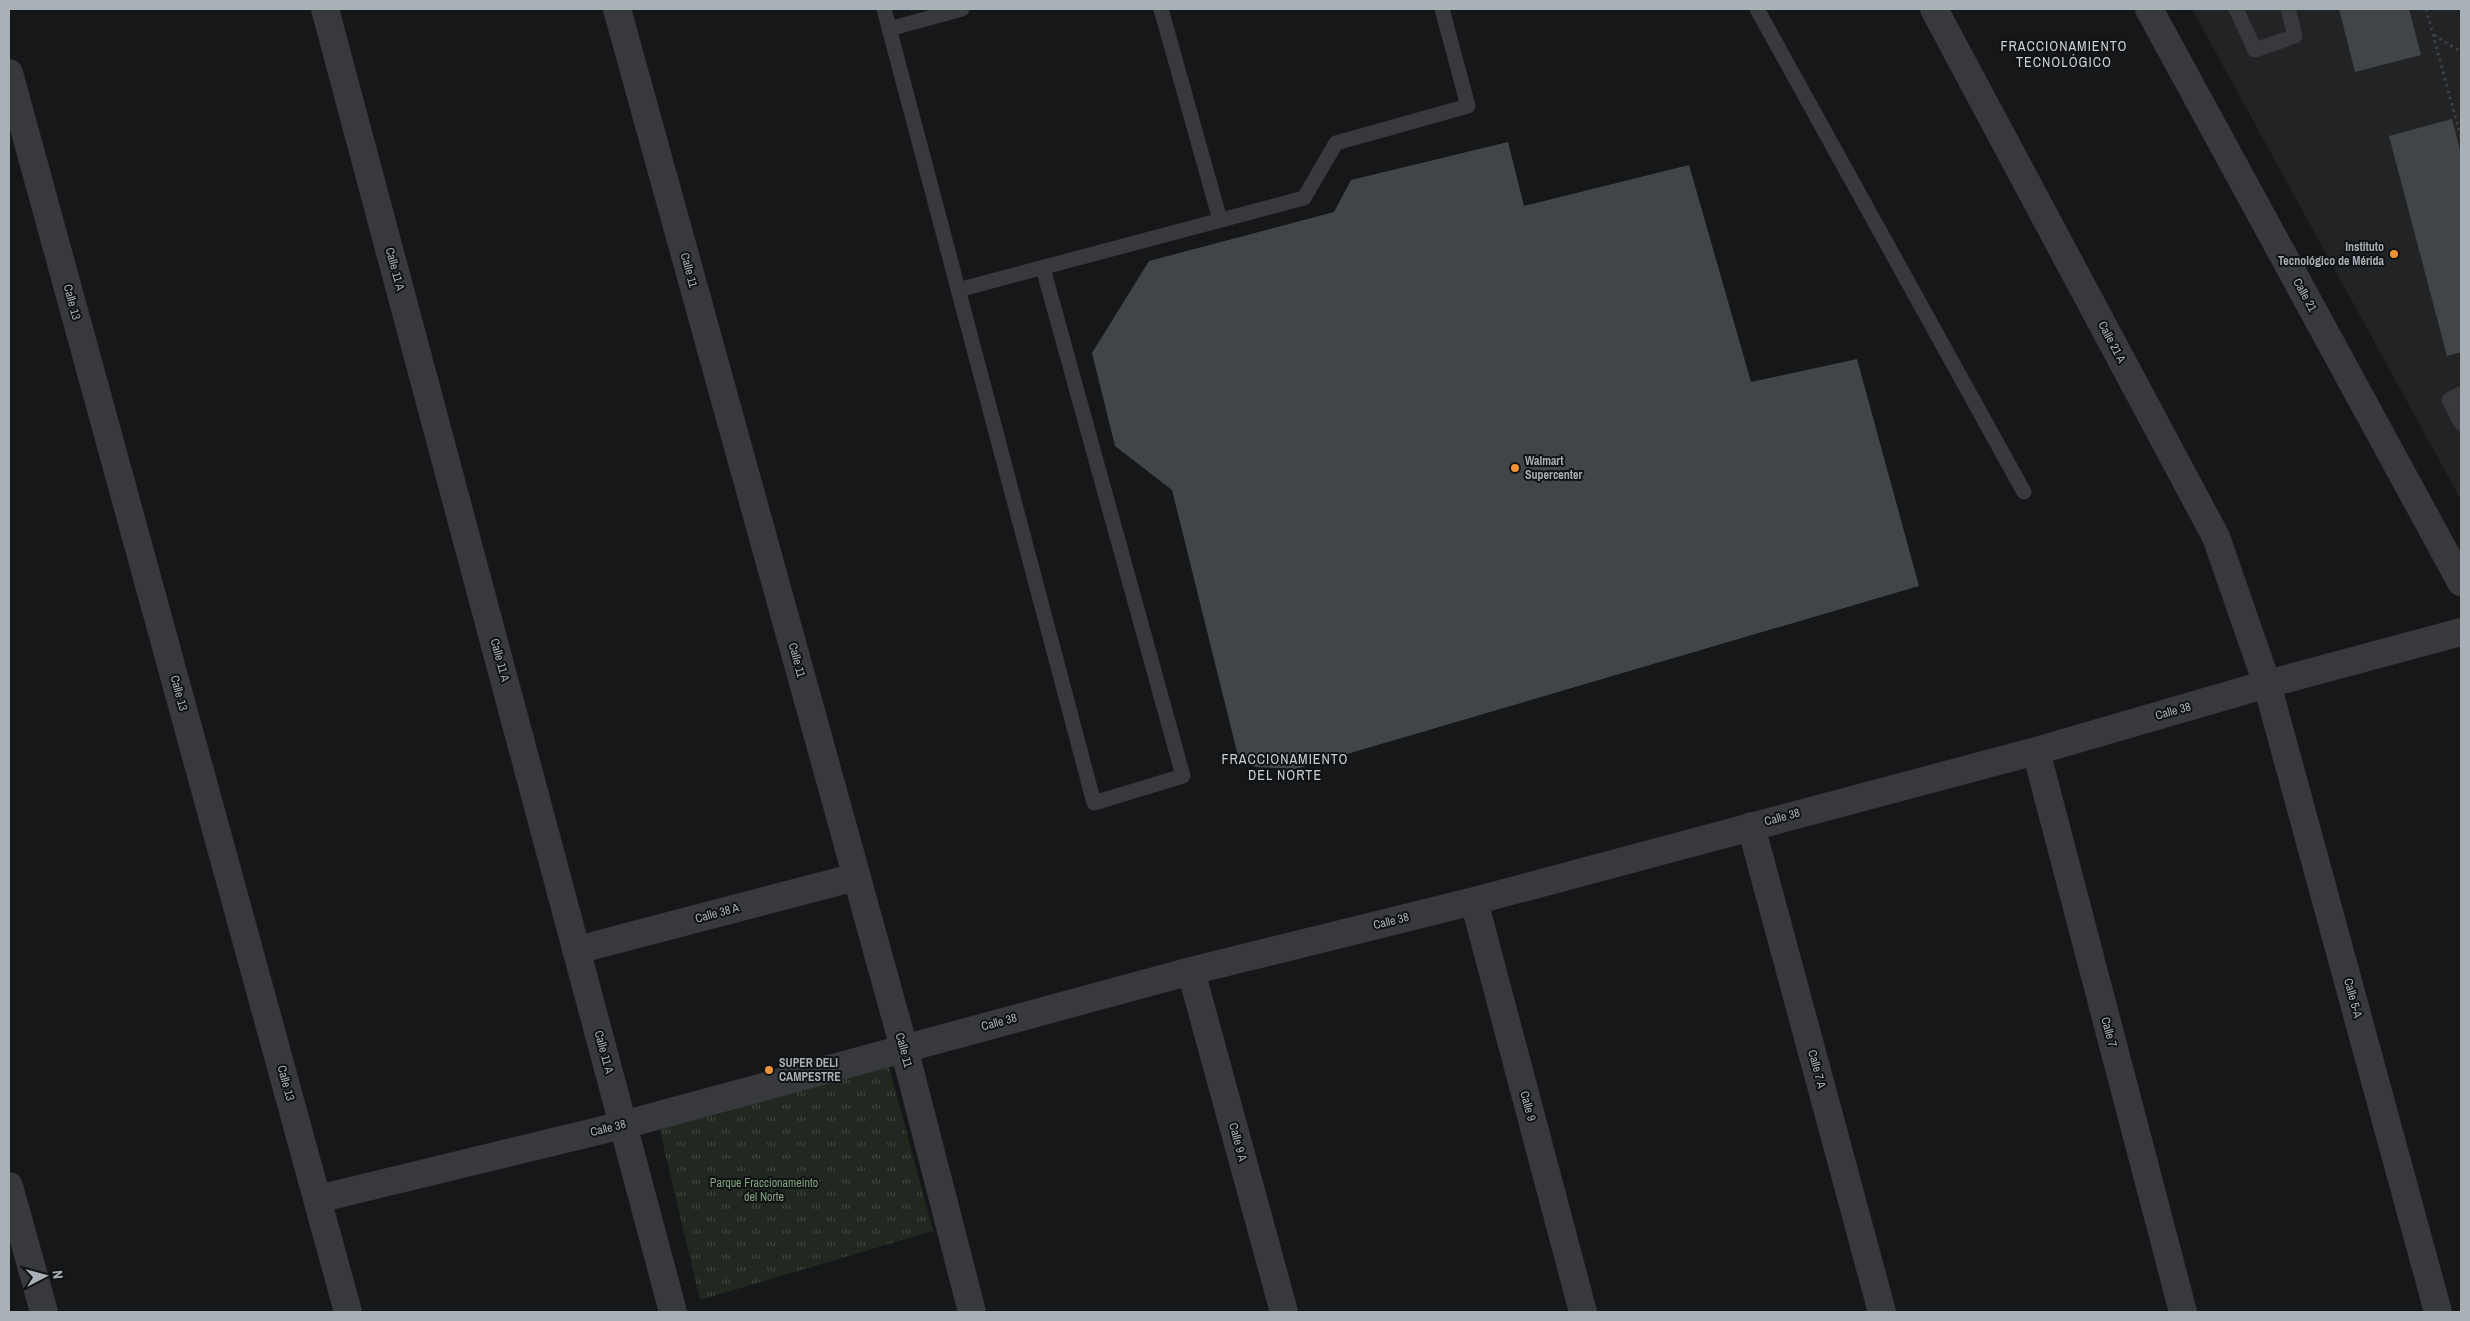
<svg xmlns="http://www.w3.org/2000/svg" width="2470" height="1321" viewBox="0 0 2470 1321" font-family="'Archivo Narrow',sans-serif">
	<defs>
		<pattern id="park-tufts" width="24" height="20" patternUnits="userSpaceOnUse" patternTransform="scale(1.25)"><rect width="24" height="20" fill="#202820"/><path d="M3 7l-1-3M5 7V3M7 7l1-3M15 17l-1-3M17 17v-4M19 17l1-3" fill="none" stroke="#3e453e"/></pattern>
	</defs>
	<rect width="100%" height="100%" fill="#161718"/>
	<path fill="#222325" d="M2192,9H2461V500Z"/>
	<path fill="url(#park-tufts)" d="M889,1067L933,1231L700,1300L659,1127Z"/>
	<path fill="#424548" d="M2339,9H2409L2421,55L2355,72Z
		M2452,119L2461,153V352L2447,356L2389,136Z
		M1508,142L1524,206L1689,165L1751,382L1857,359L1919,586L1296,769L1255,767L1238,756L1172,490L1115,446L1092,353L1149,261L1334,212L1351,180Z"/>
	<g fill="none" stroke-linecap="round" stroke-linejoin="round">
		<path stroke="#3d4044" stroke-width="3" stroke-dasharray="2.5 4" stroke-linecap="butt" d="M2426,9L2461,138
			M2434,35L2461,52"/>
		<path stroke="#37393d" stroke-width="15" d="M884,9L1094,803L1183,776L1043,268
			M1161,9L1220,220
			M1757,9L2024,492
			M2236,9L2255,50L2295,36L2288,9
			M889,29L962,9
			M958,290L1304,198L1336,143L1468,106L1442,9
			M2461,394L2449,400L2461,423"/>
		<path stroke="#37393d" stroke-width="28" d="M325,9L673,1312
			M617,9L904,1048L972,1312
			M1934,9L2216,537L2267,684L2438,1312
			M2149,9L2461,582
			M9,73L348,1312
			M2036,751L2183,1312
			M1751,826L1882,1312
			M1474,901L1583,1312
			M577,950L856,877
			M1191,971L1284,1312
			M9,1186L44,1312
			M318,1199L623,1125L1191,971L1474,901L2036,751L2267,684L2461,632"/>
	</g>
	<g fill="#f19135" stroke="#111213" stroke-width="2">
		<circle cx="2394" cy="254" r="5"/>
		<circle cx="1515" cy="468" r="5"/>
		<circle cx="769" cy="1070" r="5"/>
	</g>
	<g text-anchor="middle" stroke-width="4" stroke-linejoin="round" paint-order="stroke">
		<g font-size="12" font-weight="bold" fill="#a8b0b8" stroke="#111213" text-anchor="start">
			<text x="2384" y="251" text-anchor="end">Instituto<tspan x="2384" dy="14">Tecnológico de Mérida</tspan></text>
			<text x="1525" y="465">Walmart<tspan x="1525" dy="14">Supercenter</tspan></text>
			<text x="779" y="1067">SUPER DELI<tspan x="779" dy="14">CAMPESTRE</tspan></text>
		</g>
		<g font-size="12" fill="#a8b0b8" stroke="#111213">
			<text transform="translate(395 269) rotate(75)" y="4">Calle 11 A</text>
			<text transform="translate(689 270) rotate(75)" y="4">Calle 11</text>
			<text transform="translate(2305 295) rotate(61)" y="4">Calle 21</text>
			<text transform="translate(72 302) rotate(75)" y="4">Calle 13</text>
			<text transform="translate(2112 342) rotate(62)" y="4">Calle 21 A</text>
			<text transform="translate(500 660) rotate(75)" y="4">Calle 11 A</text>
			<text transform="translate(797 660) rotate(75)" y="4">Calle 11</text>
			<text transform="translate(179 693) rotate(75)" y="4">Calle 13</text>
			<text transform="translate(2173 711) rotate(-16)" y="4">Calle 38</text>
			<text transform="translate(1782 817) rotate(-15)" y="4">Calle 38</text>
			<text transform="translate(717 913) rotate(-15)" y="4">Calle 38 A</text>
			<text transform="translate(1391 921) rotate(-14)" y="4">Calle 38</text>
			<text transform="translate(2353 998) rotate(75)" y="4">Calle 5-A</text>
			<text transform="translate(999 1022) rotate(-15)" y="4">Calle 38</text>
			<text transform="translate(2109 1032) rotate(75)" y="4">Calle 7</text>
			<text transform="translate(904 1050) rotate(75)" y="4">Calle 11</text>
			<text transform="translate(604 1052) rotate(75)" y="4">Calle 11 A</text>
			<text transform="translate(1817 1069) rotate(75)" y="4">Calle 7 A</text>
			<text transform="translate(286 1083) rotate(75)" y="4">Calle 13</text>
			<text transform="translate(1528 1106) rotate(75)" y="4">Calle 9</text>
			<text transform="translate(608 1128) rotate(-14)" y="4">Calle 38</text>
			<text transform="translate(1238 1142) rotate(75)" y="4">Calle 9 A</text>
		</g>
		<g font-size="12" fill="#83a37f" stroke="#111213">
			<text x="764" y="1187">Parque Fraccionameinto<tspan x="764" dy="14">del Norte</tspan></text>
		</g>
		<g font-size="14" letter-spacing="1" fill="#c9ced4" stroke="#111213">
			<text x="2064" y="51">FRACCIONAMIENTO<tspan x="2064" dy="16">TECNOLÓGICO</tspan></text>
			<text x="1285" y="764">FRACCIONAMIENTO<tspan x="1285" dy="16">DEL NORTE</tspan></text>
		</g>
	</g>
	<rect width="2470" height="1321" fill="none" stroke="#a8b0b8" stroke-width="20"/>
	<g transform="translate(45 1276) rotate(84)" stroke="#111213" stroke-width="4" paint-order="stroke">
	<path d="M0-4L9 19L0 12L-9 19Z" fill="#a8b0b8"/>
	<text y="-8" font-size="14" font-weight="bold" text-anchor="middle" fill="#a8b0b8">N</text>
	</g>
</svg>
